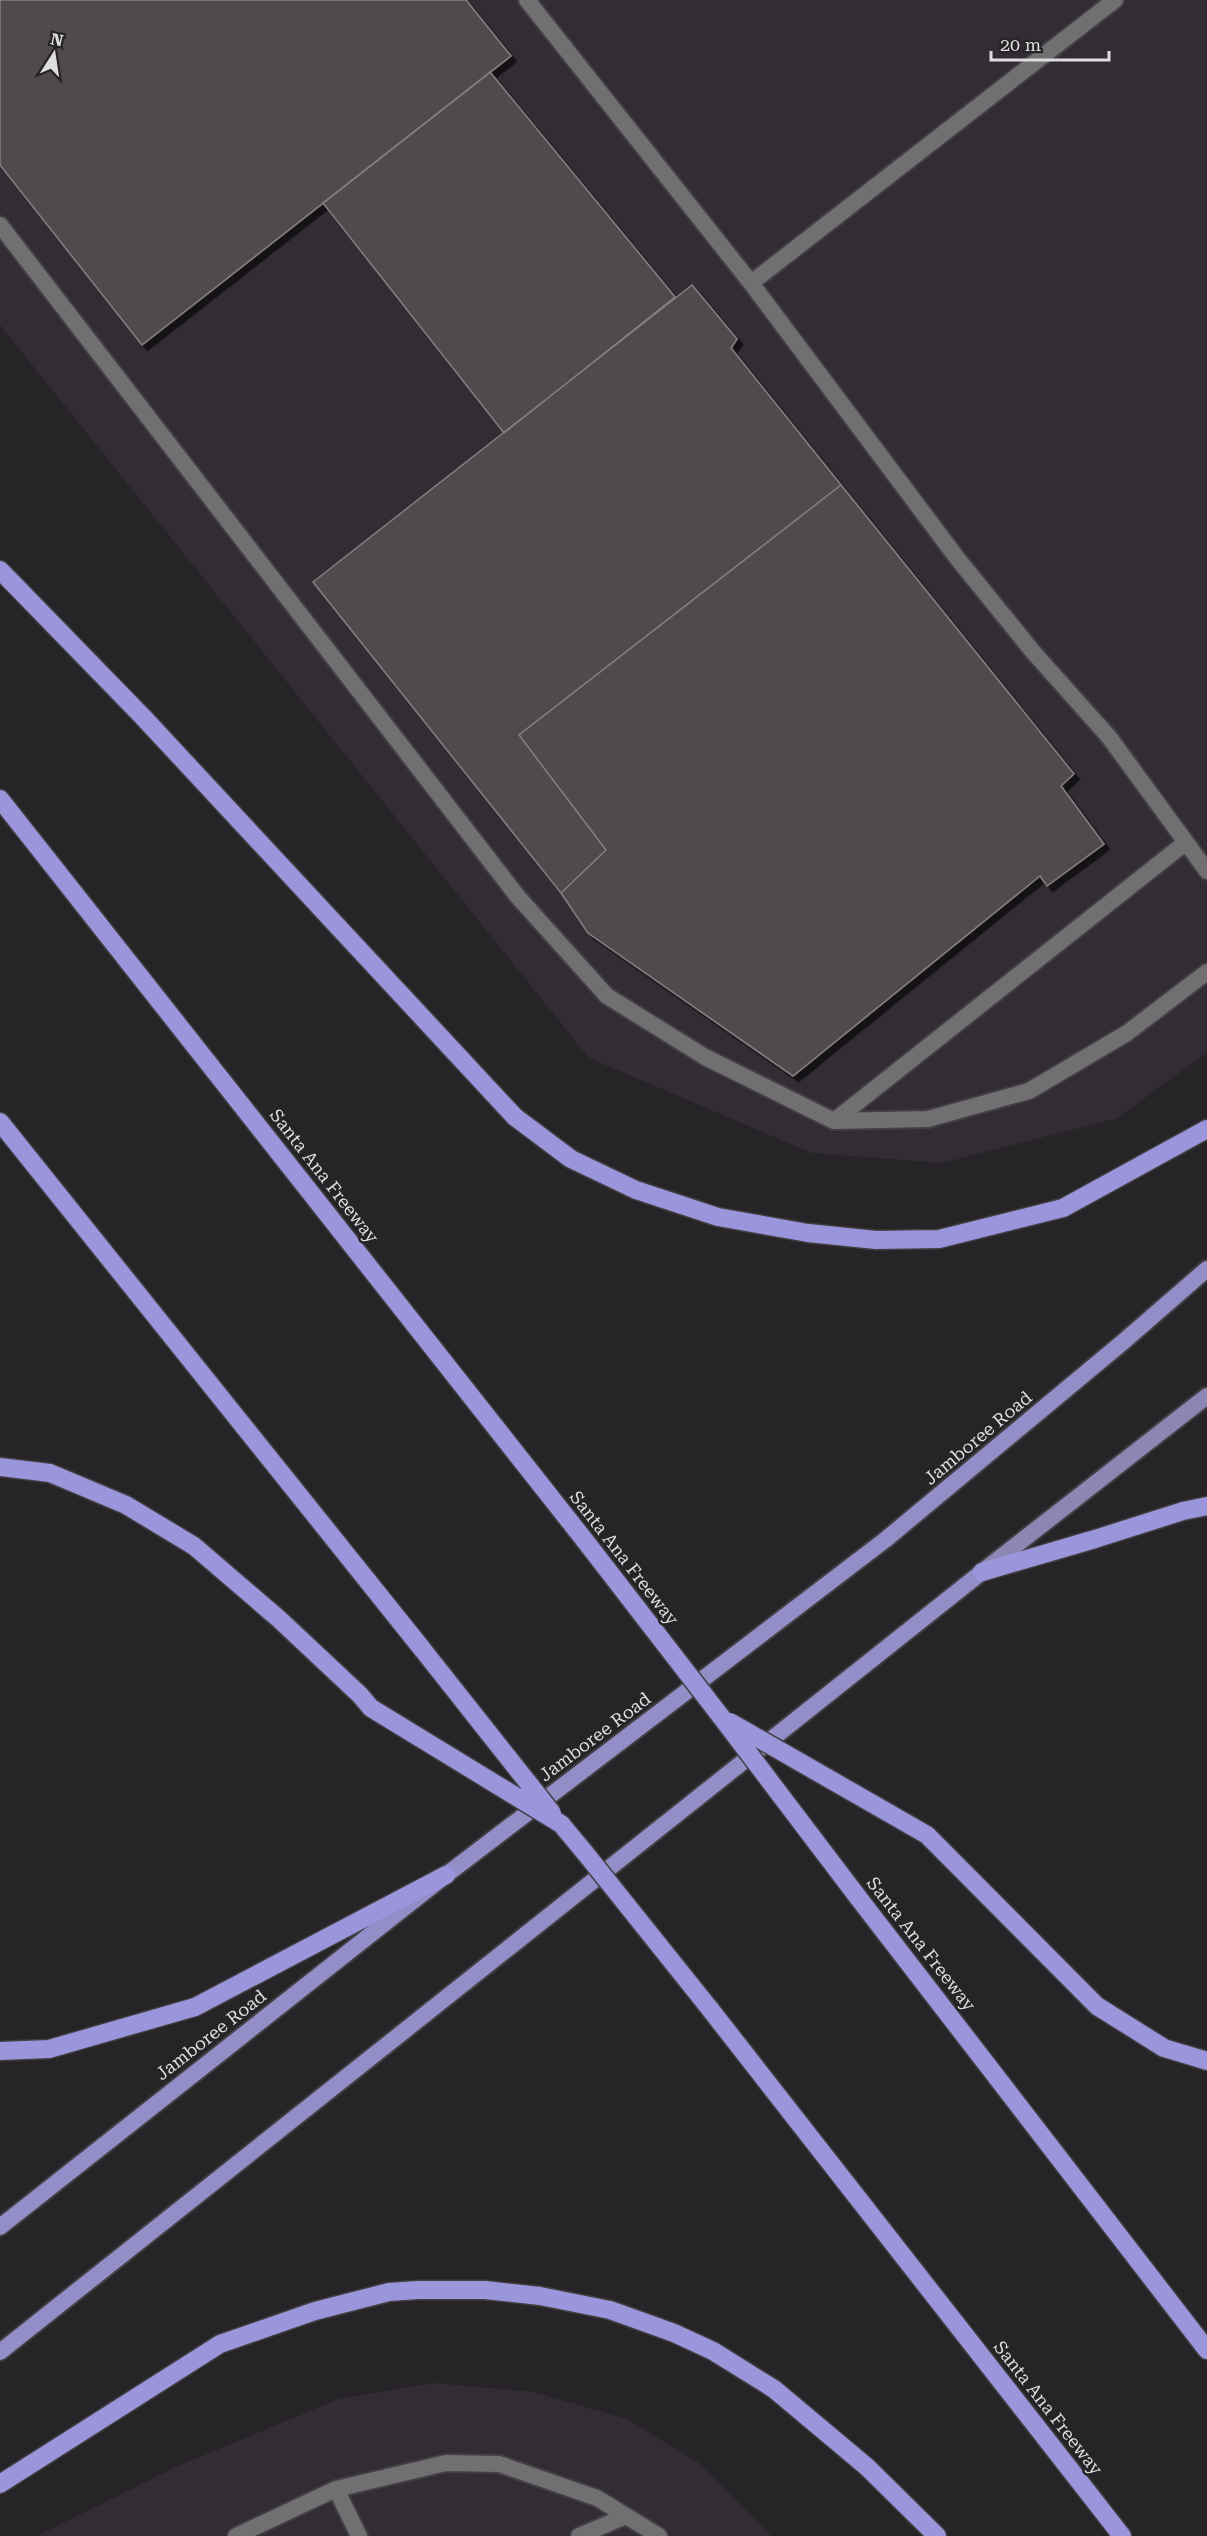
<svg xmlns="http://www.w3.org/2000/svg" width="1207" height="2536" viewBox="0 0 1207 2536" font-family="'Roboto Serif',serif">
	<defs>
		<filter id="shadow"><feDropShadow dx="5.5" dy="5.5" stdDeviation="0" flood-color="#0009"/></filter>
	</defs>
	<rect width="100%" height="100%" fill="#272428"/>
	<path fill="#322c34" d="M0,0H1207V1052L1118,1118L942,1163L812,1153L589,1058L0,325Z
		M433,2383L534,2392L627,2419L702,2465L771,2536H37L178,2466L339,2399Z"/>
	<path fill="#504b4d" stroke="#847f81" stroke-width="1.5" filter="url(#shadow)" d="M0,0H466L511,56L142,345L0,165Z
		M490,72L675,297L504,433L323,203Z
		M692,285L737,339L731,348L841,485L519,735L606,850L561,893L313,582Z
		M841,485L1074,774L1061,786L1104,844L1047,886L1040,876L793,1076L588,933L561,893L606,850L519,735Z"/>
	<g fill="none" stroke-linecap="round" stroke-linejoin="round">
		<defs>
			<path id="service" d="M527,0L751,283L957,558L1034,653L1109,737L1207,871
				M0,225L518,897L607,996L705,1057L834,1121L1185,843
				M751,283L1115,0
				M834,1121L928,1119L1029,1091L1127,1033L1207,972
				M336,2489L446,2463L499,2464L597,2498L659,2536
				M236,2536L336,2489L359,2536
				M579,2536L626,2516"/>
			<path id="primary" d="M983,1571L1207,1396"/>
			<path id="trunk" d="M0,2227L446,1875L885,1540L1123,1342L1207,1269
				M0,2352L982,1572"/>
			<path id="motorway" d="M0,570L143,717L515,1117L571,1159L636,1190L718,1217L808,1233L876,1240L939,1239L1063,1208L1207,1129
				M0,799L586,1542
				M0,1122L423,1650
				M0,1467L50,1473L126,1505L194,1546L279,1619L360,1695
				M982,1572L1095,1539L1183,1511L1207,1506
				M561,1824L586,1854
				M927,1835L1097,2006L1164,2048L1207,2061
				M857,1896L1207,2350
				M710,2009L1122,2536
				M0,2051L49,2049L195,2007L446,1875
				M0,2484L220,2344L315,2311L389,2292L418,2290H485L540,2296L610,2310L674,2333L713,2351L774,2389L867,2467L937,2536"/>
		</defs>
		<use href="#service" stroke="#413f42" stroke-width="20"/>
		<use href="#primary" stroke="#413f42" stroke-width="20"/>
		<use href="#trunk" stroke="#413f42" stroke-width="20"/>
		<use href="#motorway" stroke="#413f42" stroke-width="21"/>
		<use href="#service" stroke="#726f73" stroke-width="16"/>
		<use href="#primary" stroke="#8b86b2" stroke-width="16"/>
		<use href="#trunk" stroke="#938ec7" stroke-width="16"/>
		<use href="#motorway" stroke="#9b95dc" stroke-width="18"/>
		<defs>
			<path id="motorway-bridge" d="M586,1542L722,1718L857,1896
				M423,1650L552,1813
				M360,1695L371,1708L561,1824
				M730,1722L927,1835
				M586,1854L710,2009"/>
		</defs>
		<use href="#motorway-bridge" stroke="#413f42" stroke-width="21" stroke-linecap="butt"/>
		<use href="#motorway-bridge" stroke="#9b95dc" stroke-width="18"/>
	</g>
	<g text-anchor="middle" stroke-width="5" stroke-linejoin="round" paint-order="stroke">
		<g font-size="18" fill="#dedcdf" stroke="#272428">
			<text transform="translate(324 1176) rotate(52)" y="6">Santa Ana Freeway</text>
			<text transform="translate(978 1438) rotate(-40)" y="6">Jamboree Road</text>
			<text transform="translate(624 1558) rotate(52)" y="6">Santa Ana Freeway</text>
			<text transform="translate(595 1737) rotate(-37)" y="6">Jamboree Road</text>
			<text transform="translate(921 1944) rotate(52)" y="6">Santa Ana Freeway</text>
			<text transform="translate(211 2035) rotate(-38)" y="6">Jamboree Road</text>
			<text transform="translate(1048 2408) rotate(52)" y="6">Santa Ana Freeway</text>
		</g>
	</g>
	<g transform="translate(54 54) rotate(12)" stroke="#272428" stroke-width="4.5" paint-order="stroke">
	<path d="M0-4.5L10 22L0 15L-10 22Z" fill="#dedcdf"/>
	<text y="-9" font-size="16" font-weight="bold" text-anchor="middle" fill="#dedcdf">N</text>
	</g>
	<path d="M991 51v9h118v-9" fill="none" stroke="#dedcdf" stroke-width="3"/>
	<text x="1000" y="51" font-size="18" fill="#dedcdf" stroke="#272428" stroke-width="4.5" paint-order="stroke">20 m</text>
</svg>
